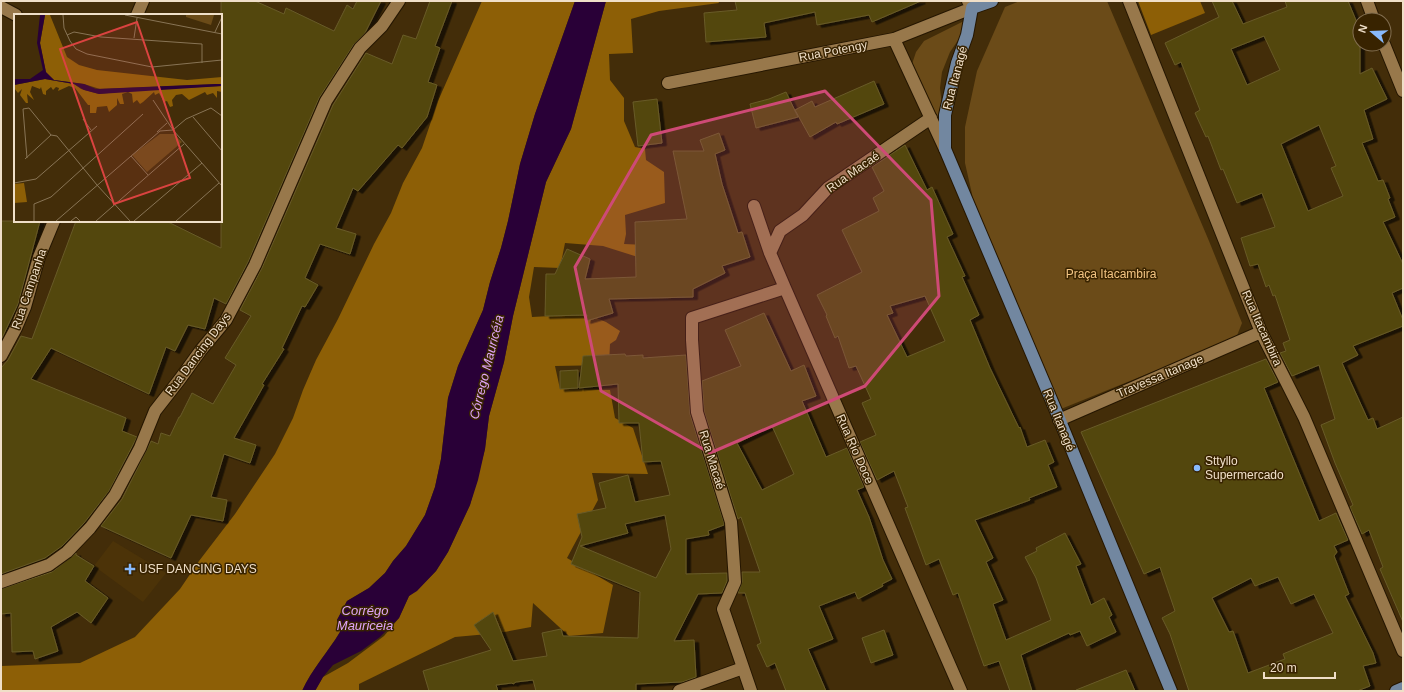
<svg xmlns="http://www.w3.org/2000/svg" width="1404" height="692" viewBox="0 0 1404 692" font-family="Arial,sans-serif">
	<defs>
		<filter id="shadow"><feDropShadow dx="4.5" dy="2.5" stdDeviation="0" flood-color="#0009"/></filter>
	</defs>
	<rect width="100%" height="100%" fill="#432d09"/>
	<path fill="#4c3308" d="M113,541L166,573L143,602L94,566Z"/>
	<path fill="#6b4b18" d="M1020,1H1107L1209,241L1242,323L1236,338L1056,411L974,216L972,194L965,163V127L977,71L1005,7Z
		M966,20L963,33L950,52L942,72L940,88L942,107L939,128L912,64L916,52L924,41Z"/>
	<path fill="#8d5f06" d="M482,1H575L535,114L520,164L508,221L501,248L490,282L483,310L458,366L448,398L441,459L435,487L425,515L406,546L393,561L385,573L369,588L347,601L337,620L340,632C328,652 312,669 302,691H1V666L80,663L135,637L180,589L199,561L235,514L275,454L293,418L303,390L316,360L338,319L374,244L391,213L403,183L422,148L438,101Z
		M606,1H718L719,3L659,11L631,19L633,53L609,54L610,80L624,98V121L635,147L645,149L646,160L664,172L665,203L625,215L626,234L624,244L646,245L641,258L603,246L565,243L560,268L534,267L529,297L532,317L587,314L606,322L620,331L616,340L610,344L609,365L555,366L560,389L610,390L615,418L633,428L648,474L592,473L598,500L567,558L613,585L603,633L569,636L533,603L531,627L499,633L455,637L359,684V691H315L323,677L348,663L384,636L399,618L409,596L418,589L436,571L448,552L470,505L485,449L489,416L504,362L513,316L546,182L571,129Z
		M1138,1H1200L1205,13L1151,35Z"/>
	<path fill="#290037" d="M575,1H606L571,129L546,182L513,316L504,362L489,416L485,449L478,480L470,505L448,552L436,571L417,591L409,596L399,618L380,637L361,651L333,665L323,677L315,691H302C312,669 328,652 340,632L337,620L347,601L369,588L385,573L393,561L406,546L425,515L435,487L441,459L448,398L458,366L483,310L490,282L501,248L508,221L520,164L535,114Z"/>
	<path fill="#53460f" stroke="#685b27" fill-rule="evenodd" filter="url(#shadow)" d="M221,1H255L284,14L286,8L334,31L347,5L353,9L357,1H381L365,33L354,44L319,98L248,262L226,304L214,298L205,329L188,325L175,351L166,347L149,394L51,348L31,379L126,418L122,431L137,437L109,491L84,523L62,546L45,558L1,574V368L8,360L21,336L32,339L76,221H166L221,248Z
		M430,1H452L435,46L440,48L428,82L437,85L427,117L402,148L398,145L358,191L353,188L336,228L356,234L350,254L320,244L305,278L318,285L305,307L302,306L282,348L284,349L262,384L264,385L234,438L256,445L250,463L224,454L211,497L227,500L223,521L191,515L171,558L101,526L122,499L151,441L158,444L161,433L170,436L179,417H180L192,393L213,404L236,365L225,358L251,316L240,310L262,268L333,105L366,53L392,64L403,35L416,39Z
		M735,1H921L872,22L869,15L817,25L815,12L764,23L766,37L706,42L704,13L737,10Z
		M1212,1H1232L1243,24L1287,7L1285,1H1348L1360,30V74L1372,68L1387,99L1364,110L1373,139L1362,143L1378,181L1383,180L1390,198L1388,199L1395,217L1383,222L1403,264V288L1392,293L1403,320V326L1353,346L1358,355L1342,363L1368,420L1373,418L1377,429L1403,417V622L1380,569L1383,567L1369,530L1362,534L1350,507L1353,505L1335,463L1321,425L1335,419L1319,365L1292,376L1280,353L1286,351L1283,343L1290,340L1275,295L1273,296L1269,285L1266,287L1258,264L1250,266L1241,238L1275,227L1262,193L1237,203L1223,169L1221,170L1208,136L1206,137L1195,113L1200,110L1181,62L1175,65L1165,43L1219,17ZM1264,36L1280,70L1247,85L1231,49ZM1319,125L1336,166L1331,168L1343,196L1308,211L1281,144Z
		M874,81L884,104L837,124L836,122L810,137L795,110L812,101L815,107Z
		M786,92L798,117L756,128L750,104L769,99Z
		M657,99L662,143L638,146L633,102Z
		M719,133L725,150L715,154L722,184L738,233L742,232L750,257L722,266L725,273L693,289V297L609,299L613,313L586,321L587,315L545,316L546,274H555L567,249L590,259L585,279L636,277L635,222L687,219L673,151H704L700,140Z
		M905,145L927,190L932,187L953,234L947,237L965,276L962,277L979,315L970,320L990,368L1019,428L1020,427L1027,447L1045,440L1054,462L1048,465L1057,487L1029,498L1030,500L975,520L993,558L986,562L1003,600L993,604L1006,640L1051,620L1036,578L1025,557L1037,551L1036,548L1065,533L1081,564L1076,566L1091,605L1104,598L1112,615L1109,617L1116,632L1087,646L1080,631L1070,635L1069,633L1021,655L1032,691H1010L999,661L984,666L958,593L953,595L939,559L926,565L905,508L908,507L894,471L877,480L860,442L876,435L862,403L871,399L856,366L849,368L838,336L835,338L826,316L827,315L817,295L862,272L842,230L879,211L873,198L884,191L872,167ZM925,296L945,341L907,357L887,315L893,313L890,306Z
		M1,221H40L18,304L1,340Z
		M764,313L791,371L804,365L816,396L802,401L826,457L847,448L864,487L857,490L869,517L883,560L892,579L882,584L883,586L858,599L855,592L819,606L833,639L808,649L826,691H786L775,663L767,667L757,645L761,643L745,593H738L742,582V572H760L741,517L738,519L704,411L702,381L741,366L725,330ZM772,426L794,474L762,490L737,443Z
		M625,354L626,356L643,355V358L686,355L690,414L724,523V525L708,531L709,535L686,539V574L727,573V581L722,593L698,594L674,641L694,640L696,677L682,682L636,684V691H536L533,680L516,682L513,684L512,683L496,685L498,691H429L423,671L491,650L474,625L493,612L513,661L547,656L542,633L561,629L563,636L638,638L640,592L571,564L582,537L577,514L606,508L599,483L628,475L635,502L670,495L661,461L643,462L639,423H619L618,384L579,388L583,356ZM665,515L671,549L656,578L580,546L628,533L625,524Z
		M1266,359L1278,382L1264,388L1319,521L1336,513L1348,540L1334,546L1337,552L1334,556L1349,594L1345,596L1373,653L1376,663L1363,666L1370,686L1357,691H1189L1170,634L1162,618L1175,611L1160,567L1144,574L1081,432ZM1278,577L1291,604L1314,594L1333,633L1283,654L1285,659L1248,673L1233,631L1229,632L1212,598L1251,578L1255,586Z
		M578,370V388L560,389V371Z
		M76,553V555L94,566L85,581L108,598L91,623L77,612L51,627L58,651L35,659L33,651L12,652L11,613L1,614V589L52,572Z
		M884,630L893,655L871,663L862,638Z
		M1126,670L1135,691H1077L1076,690Z"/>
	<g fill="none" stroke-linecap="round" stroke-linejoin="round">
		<defs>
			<path id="minor" d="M1129,1L1261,332L1304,417L1403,651
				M1367,1L1374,20
				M1,7L16,15
				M137,15L143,1
				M894,39L945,149
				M1384,44L1403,91
				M668,83L894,39L972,8L968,1
				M754,206L770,253L785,288L961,691
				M770,253L780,231L803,215L828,188L931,118
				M1,356L16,328L25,307L39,257L54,221
				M1059,420L1261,332
				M1,582L49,565L67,552L90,528L115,495L140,448L155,411L180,379L201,350L226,320L255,265L326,101L360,48L382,26L399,1
				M679,691L743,668
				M751,691L723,609L735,582L731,522L697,412L692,340V318L785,288"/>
			<path id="major" d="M992,1L972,8L967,35L957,63L945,115V149L1056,411L1171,691
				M1396,691L1403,688"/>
		</defs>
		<use href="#minor" stroke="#251601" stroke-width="14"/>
		<use href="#major" stroke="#251601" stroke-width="14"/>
		<use href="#minor" stroke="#98784b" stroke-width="12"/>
		<use href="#major" stroke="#7287a0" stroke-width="12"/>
	</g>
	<path fill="#ce4a76" fill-opacity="0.2" stroke="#ce4a76" stroke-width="3" stroke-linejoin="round" d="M825,91L931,200L939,296L865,386L710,453L601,391L575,267L651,135Z"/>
	<g fill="#88bafc" stroke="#382300" stroke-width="1.5">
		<circle cx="1197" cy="468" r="4"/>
		<path d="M128 563h4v4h4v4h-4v4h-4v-4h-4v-4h4z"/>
	</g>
	<g text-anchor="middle" stroke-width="3" stroke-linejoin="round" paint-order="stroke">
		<g font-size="12" fill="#f0dfc8" stroke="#382300">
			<text transform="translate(833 51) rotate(-11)" y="4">Rua Potengy</text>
			<text transform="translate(955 78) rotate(-75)" y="4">Rua Itanagé</text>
			<text transform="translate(853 172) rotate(-35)" y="4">Rua Macaé</text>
			<text transform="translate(29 289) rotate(-71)" y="4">Rua Campanha</text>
			<text transform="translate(1262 328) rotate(66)" y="4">Rua Itacambira</text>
			<text transform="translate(198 354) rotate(-53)" y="4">Rua Dancing Days</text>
			<text transform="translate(1160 376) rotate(-23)" y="4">Travessa Itanage</text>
			<text transform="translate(1059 420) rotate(68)" y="4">Rua Itanagé</text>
			<text transform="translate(855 449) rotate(66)" y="4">Rua Rio Doce</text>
			<text transform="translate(712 460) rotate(73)" y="4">Rua Macaé</text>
		</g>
		<g font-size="12" fill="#f4c583" stroke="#382300">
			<text x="1111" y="278">Praça Itacambira</text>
		</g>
		<g font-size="12" fill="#f0dfc8" stroke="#382300" text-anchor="start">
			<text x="1205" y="465">Sttyllo<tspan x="1205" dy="14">Supermercado</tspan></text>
			<text x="139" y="573">USF DANCING DAYS</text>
		</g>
		<g font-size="13" font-style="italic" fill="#e0a5fa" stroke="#382300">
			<text transform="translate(486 367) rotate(-76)" y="5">Córrego Mauricéia</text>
			<text x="365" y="615">Corrégo<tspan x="365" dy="15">Mauriceia</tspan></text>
		</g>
	</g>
	<g transform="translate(14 14)">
		<rect width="208" height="208" fill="#432d09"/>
		<path d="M172,1H200L197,11L172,3ZM146,120H160L168,128L133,158L118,141Z" fill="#6b4b18"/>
		<path d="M31,1H36L53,43L65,51L83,56L173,66L208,63V70L86,75L70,70L40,66L32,59L26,29ZM31,65L60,70L67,75L85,80L124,76L208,72V78L203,77V84L199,79L193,81L191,78L175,86L168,80L162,81L158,86L159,92L156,93L153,87L150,88L145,79L141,81L140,78L129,88L126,90L123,86L119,89L118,80L114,78L108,80L110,90H106L103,84V91L95,98L93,92L83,93L82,99H76V91H74L61,74L55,72L44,77L45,74L42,73L39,76L37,73L32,77V81L29,80L27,73L26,75L18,72L16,78L20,86L13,80L14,89H12L6,81L8,75L4,79L0,74V71ZM10,169L13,188L0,189V170Z" fill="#8d5f06"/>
		<path d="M26,1H31L26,29L32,58L40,66L70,70L82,75L201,70H208V72L85,80L70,76L60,70L31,65L0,71V65H16L29,56L23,29Z" fill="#290037"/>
		<path fill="none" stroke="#887455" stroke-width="1" d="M49,1L50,14L56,27L62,35L73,40L138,53L208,46M111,1L208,20M201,18L208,3M53,21L60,18L87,23L188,30V49M120,24L123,4M139,86L159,116L172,105L197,94L208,102M179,103L208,137M69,105L77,116M143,118L153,109M37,121L43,122L83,171M117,142L134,161M13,144L9,95L15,94L37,121M11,145L37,121M0,169L22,165L83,112M83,171L116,207M20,207V190L37,183L129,100M42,207L146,117L159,116L208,172M57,207L62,203L66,207M82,207L170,130M120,207L188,149M162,207L205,169"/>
		<path fill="#da4340" fill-opacity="0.15" stroke="#da4340" stroke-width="2" d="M123,8L176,164L100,190L46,35Z"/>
		<rect width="208" height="208" fill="none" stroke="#f0dfc8" stroke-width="2"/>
	</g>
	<rect width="1404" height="692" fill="none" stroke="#f0dfc8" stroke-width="4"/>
	<g transform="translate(1372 32) rotate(289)"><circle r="19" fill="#382300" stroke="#826e50"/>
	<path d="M0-3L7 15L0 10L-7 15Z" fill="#88bafc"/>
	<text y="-6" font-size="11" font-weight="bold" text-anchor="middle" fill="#f0dfc8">N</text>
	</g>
	<path d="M1264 672v6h71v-6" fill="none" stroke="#f0dfc8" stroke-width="2"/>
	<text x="1270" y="672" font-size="12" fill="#f0dfc8" stroke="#382300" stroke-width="3" paint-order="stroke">20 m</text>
</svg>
